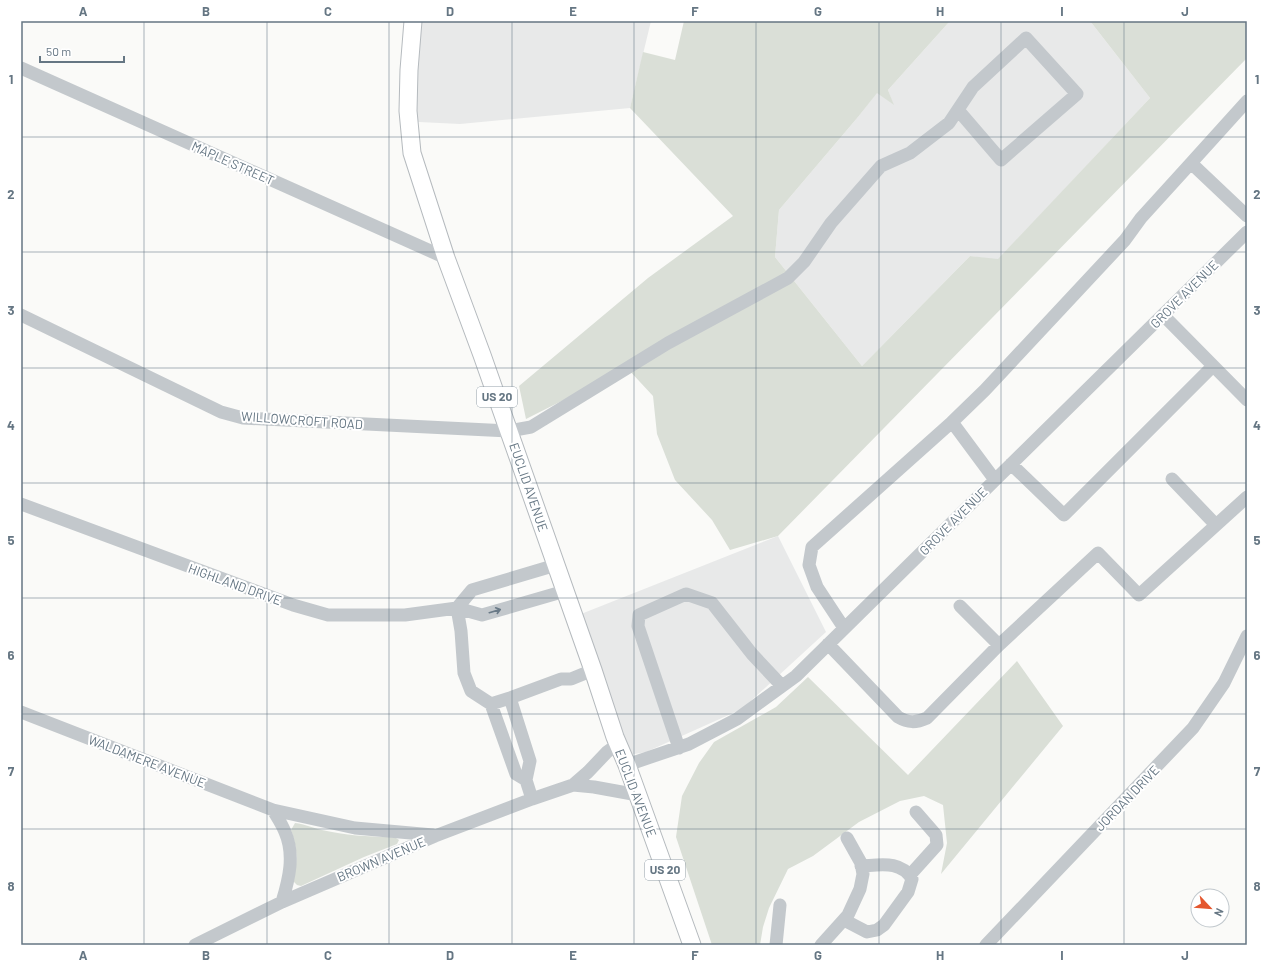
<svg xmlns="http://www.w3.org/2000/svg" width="1268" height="966" viewBox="0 0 1268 966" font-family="Barlow,sans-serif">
	<rect width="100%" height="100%" fill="#fafaf8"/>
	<path fill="#e8e9e9" d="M417,21H651L630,108L460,124L419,122L413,121Z
		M950,21H1090L1150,98L998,260L970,256L862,366L775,257L779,210L858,117L877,92L893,104L888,90Z
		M778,536L826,632L742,709L646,752L629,755L581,614Z"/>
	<path fill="#dadfd7" d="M684,21H950L888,90L894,105L877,93L858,117L779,210L775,257L862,366L970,256L998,259L1150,98L1090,21H1247V58L778,536L730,550L712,520L675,480L657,434L653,396L627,368L526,419L519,386L648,278L733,216L630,108L643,52L675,60Z
		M1017,661L1063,726L941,874L947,843L943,805L924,796L900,801L859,822L813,856L788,869L769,908L763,927L760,945H712L676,837L682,796L699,763L714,742L776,707L808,677L908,775Z
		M295,823C305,824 313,828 322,830C345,835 368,837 390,837L396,838L399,840L397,844L364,857L301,886L297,885L293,881C298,859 298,851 291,830Z"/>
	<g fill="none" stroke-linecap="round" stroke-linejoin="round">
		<defs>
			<path id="major" d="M413,21L409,70L408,111L412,153L446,258L482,355L593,670L615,737L627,765L692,945"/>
		</defs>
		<use href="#major" stroke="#b5babe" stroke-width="19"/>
		<path stroke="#c3c8cc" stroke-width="13" d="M21,68L446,258
			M1247,101L1191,163L1247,216
			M21,315L221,412L243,418L509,431L531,427L668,343L788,278L804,262L831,223L881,166L910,153L949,123L973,87L1026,38L1077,94L1001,160L958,110
			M1163,315L1247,400
			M1011,464L1064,515L1213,366
			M1172,479L1216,525
			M995,480L952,422L985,390L1125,240L1141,218L1191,163
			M21,504L293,605L328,615H405L457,608L482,615L565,591
			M960,606L999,645
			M457,608L472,590L556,565
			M457,608L461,631L464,673L471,691L491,704
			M844,628L817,587L809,565L812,547L952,422
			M828,644L898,717C908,723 916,723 927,718L999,645L1098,553L1139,595L1247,497
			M510,698L530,761L526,780
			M21,712L273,810L355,828L433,835
			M679,748L638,626L639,615L686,594L712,603L752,654L782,686
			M627,765L689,744L737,719L796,676L1247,232
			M573,785L594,787L638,795
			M532,799L526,780L516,774L491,704L510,698L561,679H571L593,670
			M273,810C277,817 282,824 285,832C295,855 289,879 282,902
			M910,875L937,845L936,835L916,812
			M844,920L867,932L877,930L884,925L908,892L912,879C901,860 880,865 861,866
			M195,945L282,902L435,836L532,799L573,785L588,772L607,752L618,744
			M776,945L780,905
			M821,945L848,915L860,889L863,874L861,863L847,838
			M986,945L1193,728L1224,683L1247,636"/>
		<use href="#major" stroke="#fff" stroke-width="17"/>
	</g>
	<defs><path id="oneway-shaft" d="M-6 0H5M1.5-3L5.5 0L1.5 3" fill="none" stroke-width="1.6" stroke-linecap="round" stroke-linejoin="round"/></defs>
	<use stroke="#6a7a87" href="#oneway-shaft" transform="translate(495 611) rotate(-16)"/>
	<path fill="none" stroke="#657683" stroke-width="1" stroke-opacity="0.55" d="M144,21V945M267,21V945M389,21V945M512,21V945M634,21V945M756,21V945M879,21V945M1001,21V945M1124,21V945M21,137H1247M21,252H1247M21,368H1247M21,483H1247M21,598H1247M21,714H1247M21,829H1247"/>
	<g text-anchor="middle" stroke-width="4" stroke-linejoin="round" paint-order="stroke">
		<g fill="#fff" stroke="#939fa8" stroke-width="1">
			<rect x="477" y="387" width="40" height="20" rx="3"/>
			<rect x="645" y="860" width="40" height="20" rx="3"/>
		</g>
		<g font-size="12" font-weight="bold" fill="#657683">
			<text x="497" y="401">US 20</text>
			<text x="665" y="874">US 20</text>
		</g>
		<g font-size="13" fill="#657683" stroke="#fff">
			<text transform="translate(233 163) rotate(24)" y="5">MAPLE STREET</text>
			<text transform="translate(1184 294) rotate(-45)" y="5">GROVE AVENUE</text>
			<text transform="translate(302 420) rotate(4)" y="5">WILLOWCROFT ROAD</text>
			<text transform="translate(529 487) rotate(71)" y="5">EUCLID AVENUE</text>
			<text transform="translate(953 521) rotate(-45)" y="5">GROVE AVENUE</text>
			<text transform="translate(235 584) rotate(20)" y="5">HIGHLAND DRIVE</text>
			<text transform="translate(147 761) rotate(21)" y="5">WALDAMERE AVENUE</text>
			<text transform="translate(636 793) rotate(69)" y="5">EUCLID AVENUE</text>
			<text transform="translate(1127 798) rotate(-46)" y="5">JORDAN DRIVE</text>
			<text transform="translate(381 859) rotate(-23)" y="5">BROWN AVENUE</text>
		</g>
	</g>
	<rect width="1268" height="966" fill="none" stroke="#ffffff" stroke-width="44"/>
	<g transform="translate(1210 908) rotate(116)"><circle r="19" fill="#ffffff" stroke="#c1c8cd"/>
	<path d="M0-3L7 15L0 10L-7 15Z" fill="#e4572e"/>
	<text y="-6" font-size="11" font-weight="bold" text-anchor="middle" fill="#657683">N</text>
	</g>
	<path d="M40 56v6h84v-6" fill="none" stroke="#657683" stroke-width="2"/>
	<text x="46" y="56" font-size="12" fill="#657683" stroke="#ffffff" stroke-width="3" paint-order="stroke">50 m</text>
	<rect x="22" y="22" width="1224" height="922" fill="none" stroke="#657683" stroke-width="1.5"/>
	<g font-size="13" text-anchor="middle" font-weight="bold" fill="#657683">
		<text x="83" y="16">A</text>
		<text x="206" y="16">B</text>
		<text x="328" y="16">C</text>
		<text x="450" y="16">D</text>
		<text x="573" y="16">E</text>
		<text x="695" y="16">F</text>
		<text x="818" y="16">G</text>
		<text x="940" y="16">H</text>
		<text x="1062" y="16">I</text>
		<text x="1185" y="16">J</text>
		<text x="11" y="84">1</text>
		<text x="1257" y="84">1</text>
		<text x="11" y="199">2</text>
		<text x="1257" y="199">2</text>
		<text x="11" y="315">3</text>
		<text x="1257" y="315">3</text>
		<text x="11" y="430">4</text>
		<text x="1257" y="430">4</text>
		<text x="11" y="545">5</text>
		<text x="1257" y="545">5</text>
		<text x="11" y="660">6</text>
		<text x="1257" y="660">6</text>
		<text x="11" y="776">7</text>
		<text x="1257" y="776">7</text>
		<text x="11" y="891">8</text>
		<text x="1257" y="891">8</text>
		<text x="83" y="960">A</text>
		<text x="206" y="960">B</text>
		<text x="328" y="960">C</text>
		<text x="450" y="960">D</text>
		<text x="573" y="960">E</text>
		<text x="695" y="960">F</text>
		<text x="818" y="960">G</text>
		<text x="940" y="960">H</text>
		<text x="1062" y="960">I</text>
		<text x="1185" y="960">J</text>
	</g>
</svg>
